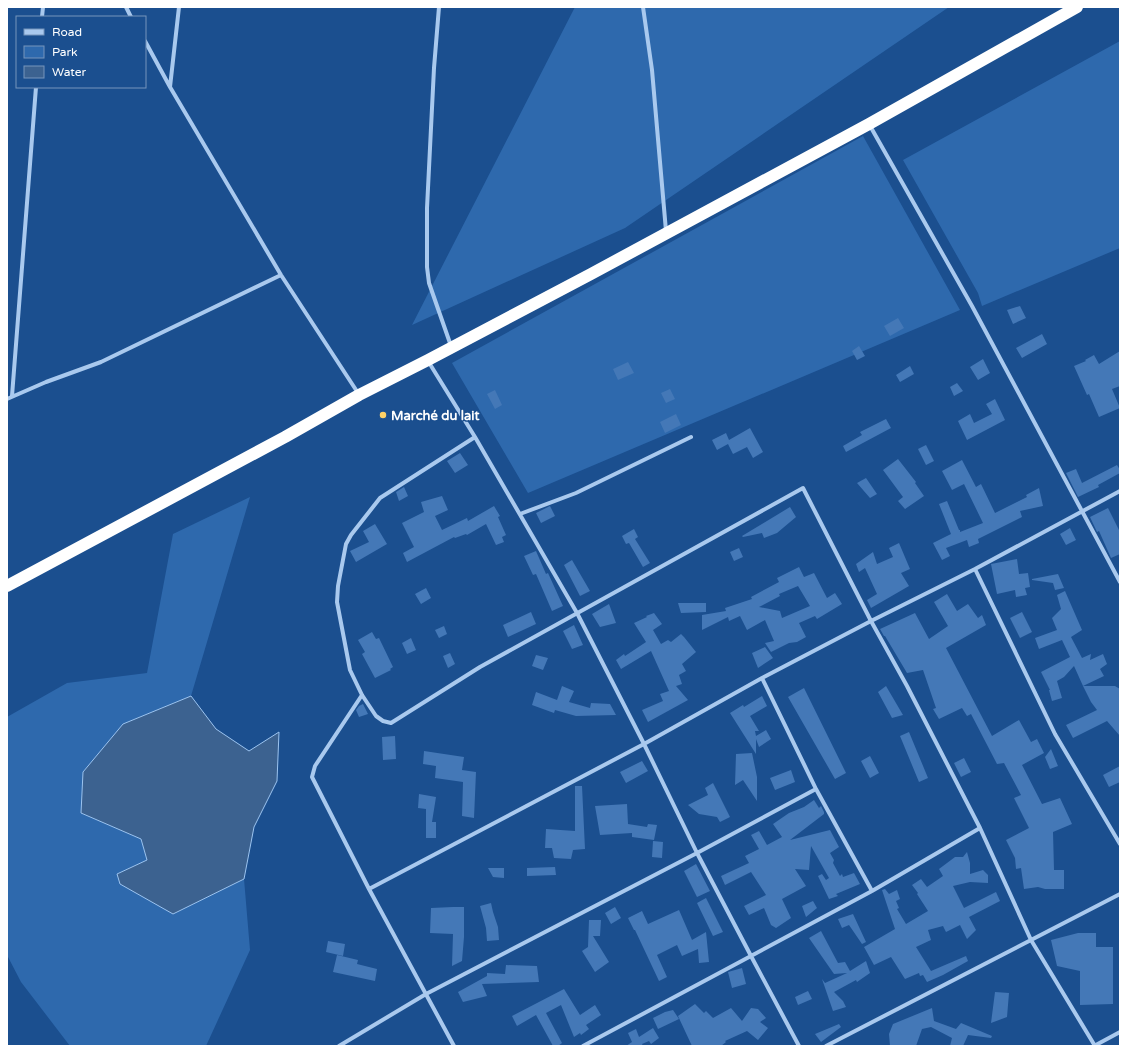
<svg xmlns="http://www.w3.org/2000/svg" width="1127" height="1053" viewBox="0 0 1127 1053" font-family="'Varela Round',sans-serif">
	<rect width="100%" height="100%" fill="#1b4f8f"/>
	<path fill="#2e69ad" d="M575,7H949L625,228L412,325Z
		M1120,41V248L982,306L978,293L903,160Z
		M863,136L960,310L528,493L452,363Z
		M250,497L191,696L123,724L83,772L81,813L141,839L147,860L117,874L173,914L244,879L250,950L206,1046H70L21,982L7,955V717L67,683L147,673L173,534Z"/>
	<path fill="#3c6290" stroke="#9cc4f0" d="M191,696L216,729L249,751L279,732L277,781L254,827L244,879L173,914L120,884L117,874L147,860L141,839L81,813L83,772L123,724Z"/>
	<path fill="#4478b7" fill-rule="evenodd" d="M1020,306L1026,318L1013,324L1007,310Z
		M898,318L904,328L890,336L884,326Z
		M1042,334L1047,344L1022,358L1016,348Z
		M859,346L865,356L857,360L852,351Z
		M1120,351V386L1112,389L1120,408L1099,417L1089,394L1087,395L1074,366L1086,361L1085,360L1094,355L1099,364Z
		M983,359L990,373L978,380L970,367Z
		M628,362L634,373L618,380L613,369Z
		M910,366L914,374L900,382L896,375Z
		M957,383L963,391L954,396L950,387Z
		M670,389L675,399L666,403L661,393Z
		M495,390L502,405L495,409L487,394Z
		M995,399L1005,420L967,440L958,421L970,414L974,423L992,414L986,404Z
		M676,414L681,425L665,433L660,422Z
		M886,419L891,428L846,452L843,446L862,435L860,432Z
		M750,428L763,452L753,458L747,447L733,454L728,444L717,450L712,440L726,433L729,440Z
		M926,445L934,461L926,465L918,449Z
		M460,453L468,465L455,473L447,461Z
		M898,459L916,482L915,483L924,496L905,509L898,501L903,497L883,470Z
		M962,460L976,487L981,484L995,513L1027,497L1026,495L1039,488L1043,506L1020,511L1022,517L978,539L979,543L969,547L967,540L946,548L950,556L942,560L933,543L951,534L939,504L947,501L959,530H960V532L983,523L964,484L952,490L942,471Z
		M1117,465L1120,470V473L1098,485L1099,487L1078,497L1066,473L1076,469L1082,483Z
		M866,478L877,494L870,498L857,483Z
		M404,487L408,496L399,501L396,492Z
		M442,496L448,510L435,516L442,530L467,518L468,521L494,506L500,516L498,517L506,535L502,537L504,542L496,545L486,524L467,535L466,534L455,538L454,537L407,562L403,553L414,547L402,523L424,512L421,502Z
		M550,506L555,516L541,523L536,513Z
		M790,507L796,517L777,533L764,538L762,533L743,537L742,536Z
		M1108,508L1120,532V554L1111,558L1099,531L1097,532L1090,517Z
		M375,524L387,544L356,562L350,551L369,542L363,531Z
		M1070,528L1076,540L1066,545L1060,534Z
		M634,529L638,537L635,539L650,563L643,567L629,543L626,544L622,536Z
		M899,543L910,569L901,573L909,586L871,608L867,600L877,594L865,568L859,572L856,564L873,552L877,564L893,557L889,548Z
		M739,548L743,557L734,561L730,552Z
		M536,551L546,574L548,573L563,606L552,611L536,574L533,575L524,556Z
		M1017,559L1019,574L1028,573L1030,587L1025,588L1027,595L1016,597L1015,590L997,594L991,564Z
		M572,560L590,591L580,596L564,565Z
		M799,567L804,577L814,573L827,598L835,593L842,604L817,619L815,616L799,623L806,637L797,642L789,643L771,652L765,643L774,641L765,620L747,630L740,616L729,621L728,617L702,630V615L726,611L725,608L752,599L751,597L779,582L777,578ZM798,586L810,606L782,618L780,611L759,607L780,596L779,594Z
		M1058,574L1064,588L1055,590L1053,583L1032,580V579Z
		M426,588L431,598L421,604L415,594Z
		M1065,591L1082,630L1071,637L1082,658L1091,654L1090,660L1103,654L1107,664L1100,669L1104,676L1083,686L1074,666L1064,677L1057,681L1062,698L1052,701L1049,690H1050L1041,672L1070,657L1062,640L1039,649L1035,638L1057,630L1052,618L1061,609L1057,595Z
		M947,594L957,611L968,604L978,618L982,615L986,625L946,648L992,736L1019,720L1031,742L1037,739L1044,753L1022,765L1042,804L1060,798L1072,824L1053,832L1054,870H1064V889H1045L1038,887L1024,889L1021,868L1016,869L1015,858L1006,840L1029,828L1014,798L1021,795L1004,763L997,764L971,714L967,716L962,708L939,719L933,709L936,708L923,670L907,673L885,636H884L880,629L915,613L929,639L948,626L934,602Z
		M678,603H706V612L681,613Z
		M609,604L616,623L600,627L592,614Z
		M531,612L536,624L508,637L503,625Z
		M1022,612L1032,632L1020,638L1010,618Z
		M654,613L662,624L653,630L661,644L668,640L671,642L681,634L684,637L696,652L682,664L686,671L679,675L682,684L676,686L688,700L648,722L642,710L663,701L660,694L669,691L651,651L621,669L616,660L624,654L625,656L646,642L634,623L647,617L646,616Z
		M574,625L583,645L572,649L563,631Z
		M444,626L447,634L439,638L435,630Z
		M372,632L376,639L379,638L393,667L390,669L391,670L375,678L362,654L365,652L358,640Z
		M411,638L416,650L407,654L402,643Z
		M765,647L773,658L758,668L752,653Z
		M450,653L455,664L448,668L443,656Z
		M536,655L548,658L543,670L532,666Z
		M562,686L574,691L569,702L590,708L591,703L610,704L616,715L576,716L555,710L554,713L532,705L536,692L557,700Z
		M886,686L903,715L892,718L878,692Z
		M1083,686H1115L1120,689V736L1107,721L1073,738L1066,725L1097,710L1091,702Z
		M804,688L846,773L835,779L788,697Z
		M762,696L767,706L750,716L759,731H755L756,736L766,730L771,739L759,747L756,739V754L730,713L743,705L744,707Z
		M363,704L368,714L359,717L356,710L359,706Z
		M909,732L928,778L919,782L900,736Z
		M395,736L396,759L383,760L382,737Z
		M1051,749L1058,766L1050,769L1045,757Z
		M424,751L464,757L462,770L476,772L474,818L462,816L463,782L435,778L436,766L423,764Z
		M752,753L757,777V801L743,780L735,785L736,754Z
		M870,756L879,773L870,778L861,761Z
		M964,758L971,772L961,777L954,763Z
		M642,761L648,771L626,783L620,772Z
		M1120,766V782L1109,787L1103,775Z
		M791,770L795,782L775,790L770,778Z
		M713,783L730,817L720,822L717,817L699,814L688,805L708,795L705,788Z
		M575,786H582L585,849L573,850L571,859L554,858L552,848H545L546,829L575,831Z
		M419,794L436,797L432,822H436V838H426V809L418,808Z
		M814,800L819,808L821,806L824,812V814L790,840L830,830L839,847L830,853L834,860L833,863L840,876L842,874L843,877L854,873L860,884L836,894L838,896L829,899L818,876L822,874L826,880L829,878L811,846L809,870L795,869L806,886L782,899L791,918L776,928L771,925L764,908L749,915L744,906L766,895L751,872L725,885L721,876L749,863L745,856L759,849L751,835L759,831L767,845L782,837L773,824L789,813L804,807Z
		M627,804L628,824L647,827L648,824L657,825L654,840L632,837V833L600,835L595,806Z
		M653,841L663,842L662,858L652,857Z
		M967,852L970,863V874L983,870L988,875V883L970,882L953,886L964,908L996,892L1000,901L969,917L976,930L967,939L960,925L946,932L943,926L928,930L931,940L916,947L931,971L966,956L968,961L943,975L927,982L923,975L920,976L919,973L905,979L891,957L874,965L864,947L895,929L882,890L885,889L889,894L897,890L900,899L896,901L899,908L897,909L906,924L928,911L917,894L918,893L912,885L921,879L927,887L943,876L939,869L955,857H963Z
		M696,864L710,891L697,897L684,871Z
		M555,867L556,875L527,876V868Z
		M488,868H504V878L493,877Z
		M706,898L723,932L713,936L697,903Z
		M813,901L817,908L806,917L802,906Z
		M491,903L493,912L498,927L499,940L487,941L486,928L480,906Z
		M453,907H464V937L462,961L452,966L453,934L430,933L431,908Z
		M615,907L621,918L611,924L605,913Z
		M679,910L692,940L706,932L709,962L699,963L698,949L682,956L677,945L657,955L667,977L659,981L635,930H634L628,918L642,911L648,924Z
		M853,914L866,942L862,944L849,925L842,928L838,919Z
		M589,920H601L600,936H593L609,962L595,972L582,951L588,947Z
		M821,931L838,963L845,962L850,971L866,961L870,973L857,982L856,980L834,992L843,1001L846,1007L833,1011L822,979L825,983L847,973L834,974L809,938Z
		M1078,933H1096V947H1113V1004L1080,1005V971L1057,966L1051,940Z
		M328,941L345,944L343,956L326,952Z
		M337,955L358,960L357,964L377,969L375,981L333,972Z
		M506,965L537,966L539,982L482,984L487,996L463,1002L458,992L487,976V973L505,974Z
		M742,968L746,984L732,988L728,972Z
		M564,989L580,1015L595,1005L601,1015L586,1025L589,1029L581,1035L580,1033L574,1037L561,1005L546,1013L562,1043L558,1046H553L536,1015L517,1026L512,1016Z
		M808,991L812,999L798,1005L795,997Z
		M995,992L1009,993L1007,1017L991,1023Z
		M695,1004L704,1013L706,1011L713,1018L731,1008L742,1021L751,1008L758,1009L766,1018L760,1022L768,1028L758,1040L747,1031L725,1041L726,1042L721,1046H692L678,1016Z
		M932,1008L934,1021L956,1029L961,1023L992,1036L991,1038L968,1035L963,1046H950L952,1038L931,1027L922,1029L916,1046H890L889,1034L893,1024Z
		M673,1010L679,1019L658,1029L653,1018L665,1012Z
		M839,1024L841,1027L821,1042L815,1034Z
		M653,1028L659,1038L651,1044L649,1041L642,1044L643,1046H626L632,1042L628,1033L636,1029L639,1037Z"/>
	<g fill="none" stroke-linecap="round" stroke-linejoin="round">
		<path stroke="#a9c9ee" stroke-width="4" d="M126,7L131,17
			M439,7L434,68L427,208V267L429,283L451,346
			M643,7L652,70L666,231
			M42,17L43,7
			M145,41L170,87L281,275L358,393
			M170,87L179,7
			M869,124L972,306L1120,582
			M428,361L475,437L577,613L644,744L697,853L751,956L799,1046
			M12,396L36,87
			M7,399L46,382L101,362L281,275
			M475,437L380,498L351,535L346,544L338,586L337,602L350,670L362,695L376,716L383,721L391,723L480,667L803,488L871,621L907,686L980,828L1031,940L1095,1046
			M520,514L576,493L691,437
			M975,569L1055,734L1120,844
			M762,678L816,789L872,891
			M362,695L315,766L312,777L369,889L644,744L762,678L871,621L975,569L1120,491
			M369,889L454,1046
			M339,1046L426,994L697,853L816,789
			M583,1046L872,891L980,828
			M826,1046L1120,894
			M1094,1046L1120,1032"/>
		<path stroke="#fff" stroke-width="12" d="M7,586L285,437L359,395L428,360L591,274L869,124L1077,7"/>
	</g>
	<circle fill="#ffd166" stroke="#1b4f8f" stroke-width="1.5" cx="383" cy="415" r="4"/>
	<g text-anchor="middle" stroke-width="3" stroke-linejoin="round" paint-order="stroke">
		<g font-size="13" font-weight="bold" fill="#fff" stroke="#1b4f8f" text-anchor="start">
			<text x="391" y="420">Marché du lait</text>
		</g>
	</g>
	<rect width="1127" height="1053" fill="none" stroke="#ffffff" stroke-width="16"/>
	<rect x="16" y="16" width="130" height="72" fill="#1b4f8f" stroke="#7695bc"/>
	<rect x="24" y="29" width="20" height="6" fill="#a9c9ee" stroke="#7695bc"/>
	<text x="52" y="36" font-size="12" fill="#ffffff">Road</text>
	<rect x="24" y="46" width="20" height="12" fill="#2e69ad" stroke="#7695bc"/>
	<text x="52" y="56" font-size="12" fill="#ffffff">Park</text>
	<rect x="24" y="66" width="20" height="12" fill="#3c6290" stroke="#7695bc"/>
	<text x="52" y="76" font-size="12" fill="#ffffff">Water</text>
</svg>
